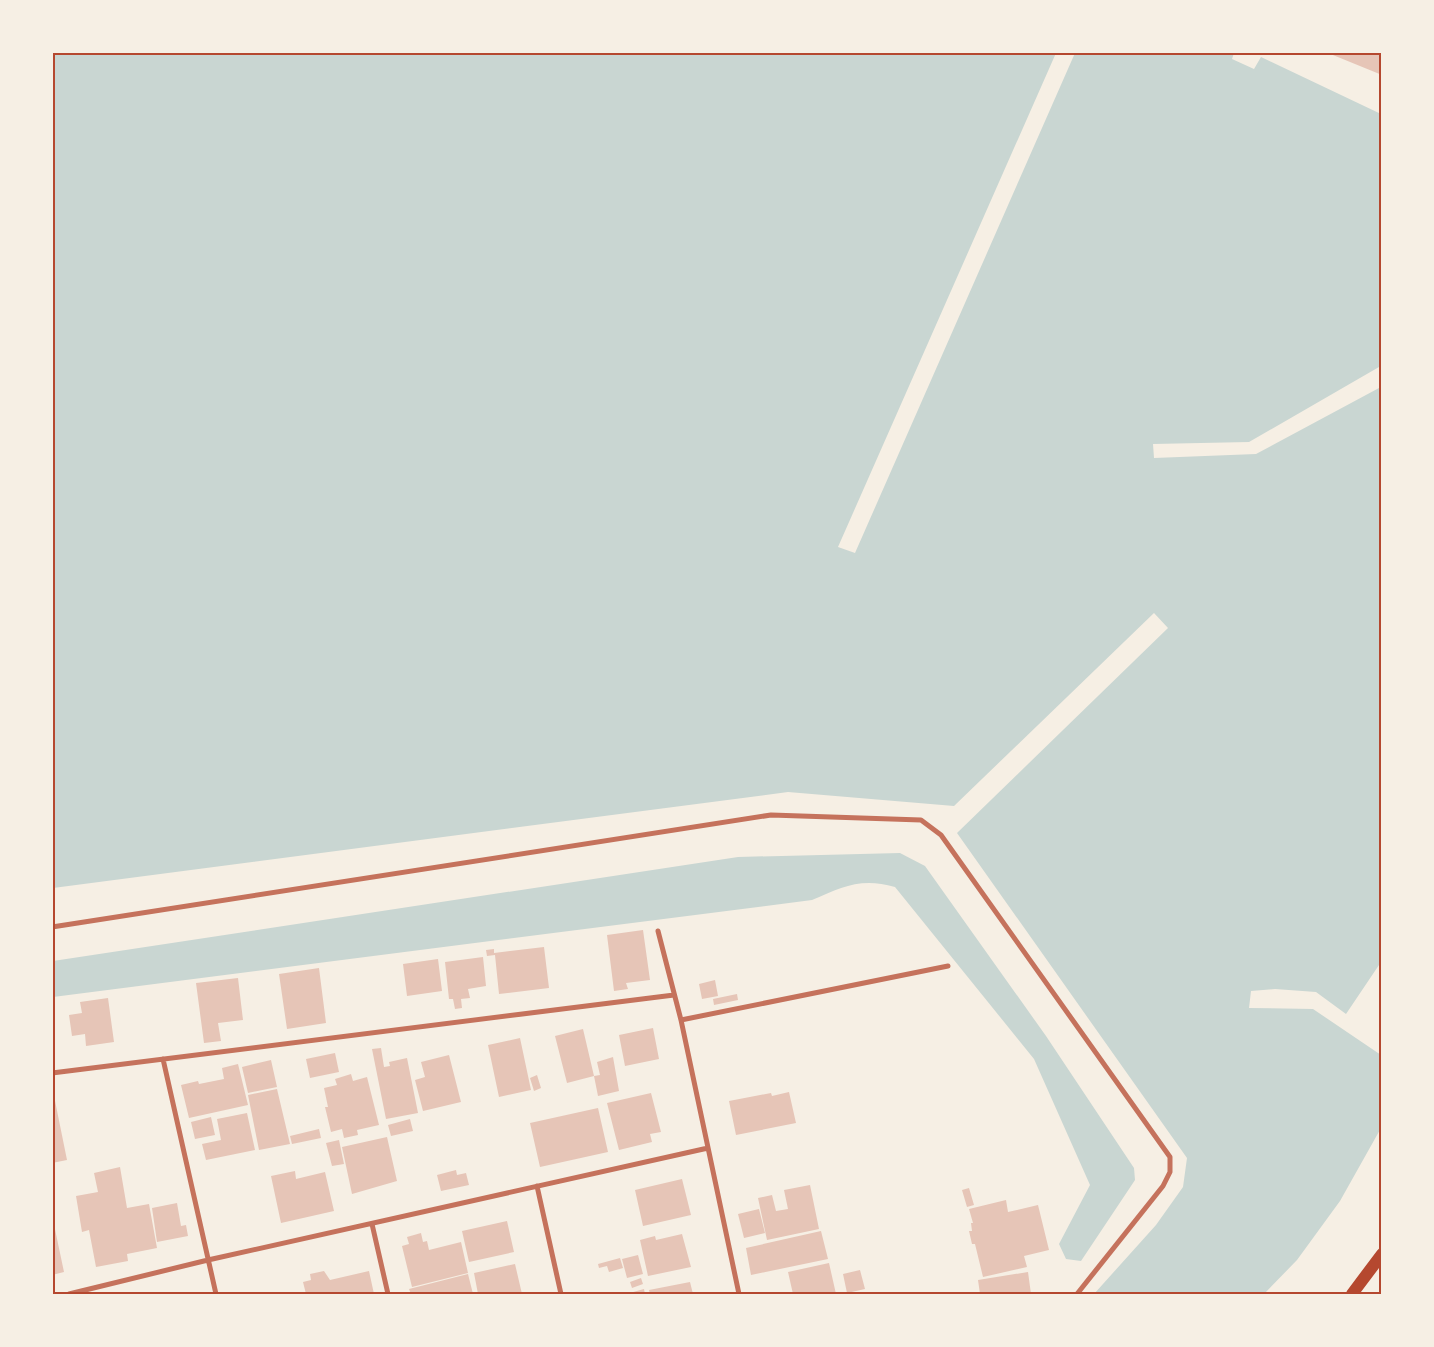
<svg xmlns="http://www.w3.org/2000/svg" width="1434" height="1347" viewBox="0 0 1434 1347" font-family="Figtree,sans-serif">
	<rect width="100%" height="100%" fill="#f6efe4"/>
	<path fill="#c9d6d2" d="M52,53H1056L838,547L855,553L1075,53H1234L1232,59L1254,69L1261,57L1381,114L1382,360L1379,367L1249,442L1153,444L1154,458L1256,454L1379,388L1381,390V962L1346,1014L1316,992L1275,989L1251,991L1249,1008L1313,1009L1381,1055V1128L1340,1201L1297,1260L1264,1294H1094L1156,1225L1183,1187L1187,1158L957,833L1168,628L1154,613L954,806L788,792L53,888Z
		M900,853L925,866L1046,1036L1134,1168L1135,1180L1081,1261L1066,1259L1059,1244L1090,1185L1034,1059L895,887C861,877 842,887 812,900L53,997V961L738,857Z"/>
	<path fill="#e6c5b7" d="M1328,52H1382V75L1328,53Z
		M643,930L650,980L626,983L628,989L614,991L607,935Z
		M544,947L549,988L499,994L495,955L487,956L486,950L494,949V953Z
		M483,957L486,986L468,989L470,998L461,999L462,1008L455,1009L453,999H449L445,962Z
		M438,959L442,991L407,996L403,964Z
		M319,968L326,1023L287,1029L279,974Z
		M238,978L243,1020L218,1023L221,1041L204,1043L196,983Z
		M715,980L718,996L702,999L699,984Z
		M737,994L738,1000L714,1005L713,999Z
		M108,998L114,1042L86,1046L85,1034L72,1036L69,1015L82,1013L80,1002Z
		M653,1028L659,1059L625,1066L619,1035Z
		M583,1029L594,1076L567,1083L555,1036Z
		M520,1038L531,1090L499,1097L488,1045Z
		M381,1048L384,1067L390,1066L389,1062L407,1058L418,1113L386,1119L372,1049Z
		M335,1053L339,1072L310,1078L306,1059Z
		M449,1055L461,1102L423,1111L415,1080L425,1077L421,1062Z
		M613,1057L619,1091L598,1096L594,1076L600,1075L597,1062Z
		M271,1060L277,1087L248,1093L242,1067Z
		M238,1064L248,1105L189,1118L181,1085L198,1081L199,1084L224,1079L222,1068Z
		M351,1074L353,1081L367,1077L379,1125L357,1130L358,1135L344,1138L342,1129L331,1132L325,1107H328L324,1088L337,1085L335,1079Z
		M537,1075L541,1088L534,1091L530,1078Z
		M52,1086L67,1160L52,1163Z
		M277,1089L290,1144L259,1150L248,1095Z
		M789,1092L796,1123L736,1135L729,1101L771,1093L772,1096Z
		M651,1093L661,1132L650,1134L652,1142L619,1150L607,1103Z
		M598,1108L608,1152L540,1167L530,1123Z
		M247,1113L255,1150L206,1160L202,1144L221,1140L217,1119Z
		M211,1117L215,1135L195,1139L191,1122Z
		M410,1119L413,1131L391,1136L388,1125Z
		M319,1129L321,1138L292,1144L290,1136Z
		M387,1137L397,1181L352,1194L342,1147Z
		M339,1140L344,1164L332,1166L326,1143Z
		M120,1167L127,1208L149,1204L157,1248L127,1254L128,1261L96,1267L89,1230L82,1232L76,1196L98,1192L94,1173Z
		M456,1170L457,1175L466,1173L469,1185L441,1191L437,1175Z
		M295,1171L296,1179L325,1172L334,1211L281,1223L271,1176Z
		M682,1179L691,1215L643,1226L635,1190Z
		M810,1185L819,1229L767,1240L758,1198L772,1195L776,1211L788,1209L784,1190Z
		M969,1188L974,1205L967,1207L962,1190Z
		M1006,1200L1008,1212L1038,1205L1049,1250L1024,1256L1027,1267L983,1277L975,1244H972L969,1231H972L971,1223H973L969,1209Z
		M177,1203L181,1226L186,1225L188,1236L157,1242L152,1208Z
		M759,1209L765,1233L744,1238L738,1214Z
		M52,1215L64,1272L52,1275Z
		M507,1221L514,1252L469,1262L462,1231Z
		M821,1231L828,1259L751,1275L746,1248Z
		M421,1233L423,1242L427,1241L429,1250L461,1242L468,1273L412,1287L402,1246L409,1244L407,1237Z
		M682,1234L691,1267L648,1276L640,1240L655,1236L656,1240Z
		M638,1255L643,1274L627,1278L622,1259Z
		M620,1258L623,1268L609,1272L607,1266L599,1268L598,1264Z
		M829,1263L836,1294H793L788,1272Z
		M515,1264L522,1294H478L474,1273Z
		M860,1270L865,1289L847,1293L843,1274Z
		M324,1271L330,1280L369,1271L374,1294H306L303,1282L311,1280L310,1274Z
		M1028,1272L1031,1294H980L978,1280Z
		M468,1274L473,1294H411L409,1289Z
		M641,1278L643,1284L632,1288L630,1282Z
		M690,1282L693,1294H650L649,1290Z
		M644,1289L645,1294H626Z"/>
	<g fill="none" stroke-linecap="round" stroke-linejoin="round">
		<path stroke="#c5725c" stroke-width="5" d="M52,927L771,815L921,820L941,835L1170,1157V1172L1163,1186L1077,1294
			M658,931L681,1020L739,1294
			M681,1020L948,966
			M163,1059L216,1294
			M52,1073L674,995
			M537,1186L561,1294
			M372,1224L388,1294
			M69,1294L208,1260L708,1148"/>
		<path stroke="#b5482f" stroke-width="12" d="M1352,1294L1382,1254"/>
	</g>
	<rect width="1434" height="1347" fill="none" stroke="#f6efe4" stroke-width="108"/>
	<rect x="54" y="54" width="1326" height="1239" fill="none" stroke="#b5482f" stroke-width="2"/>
</svg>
